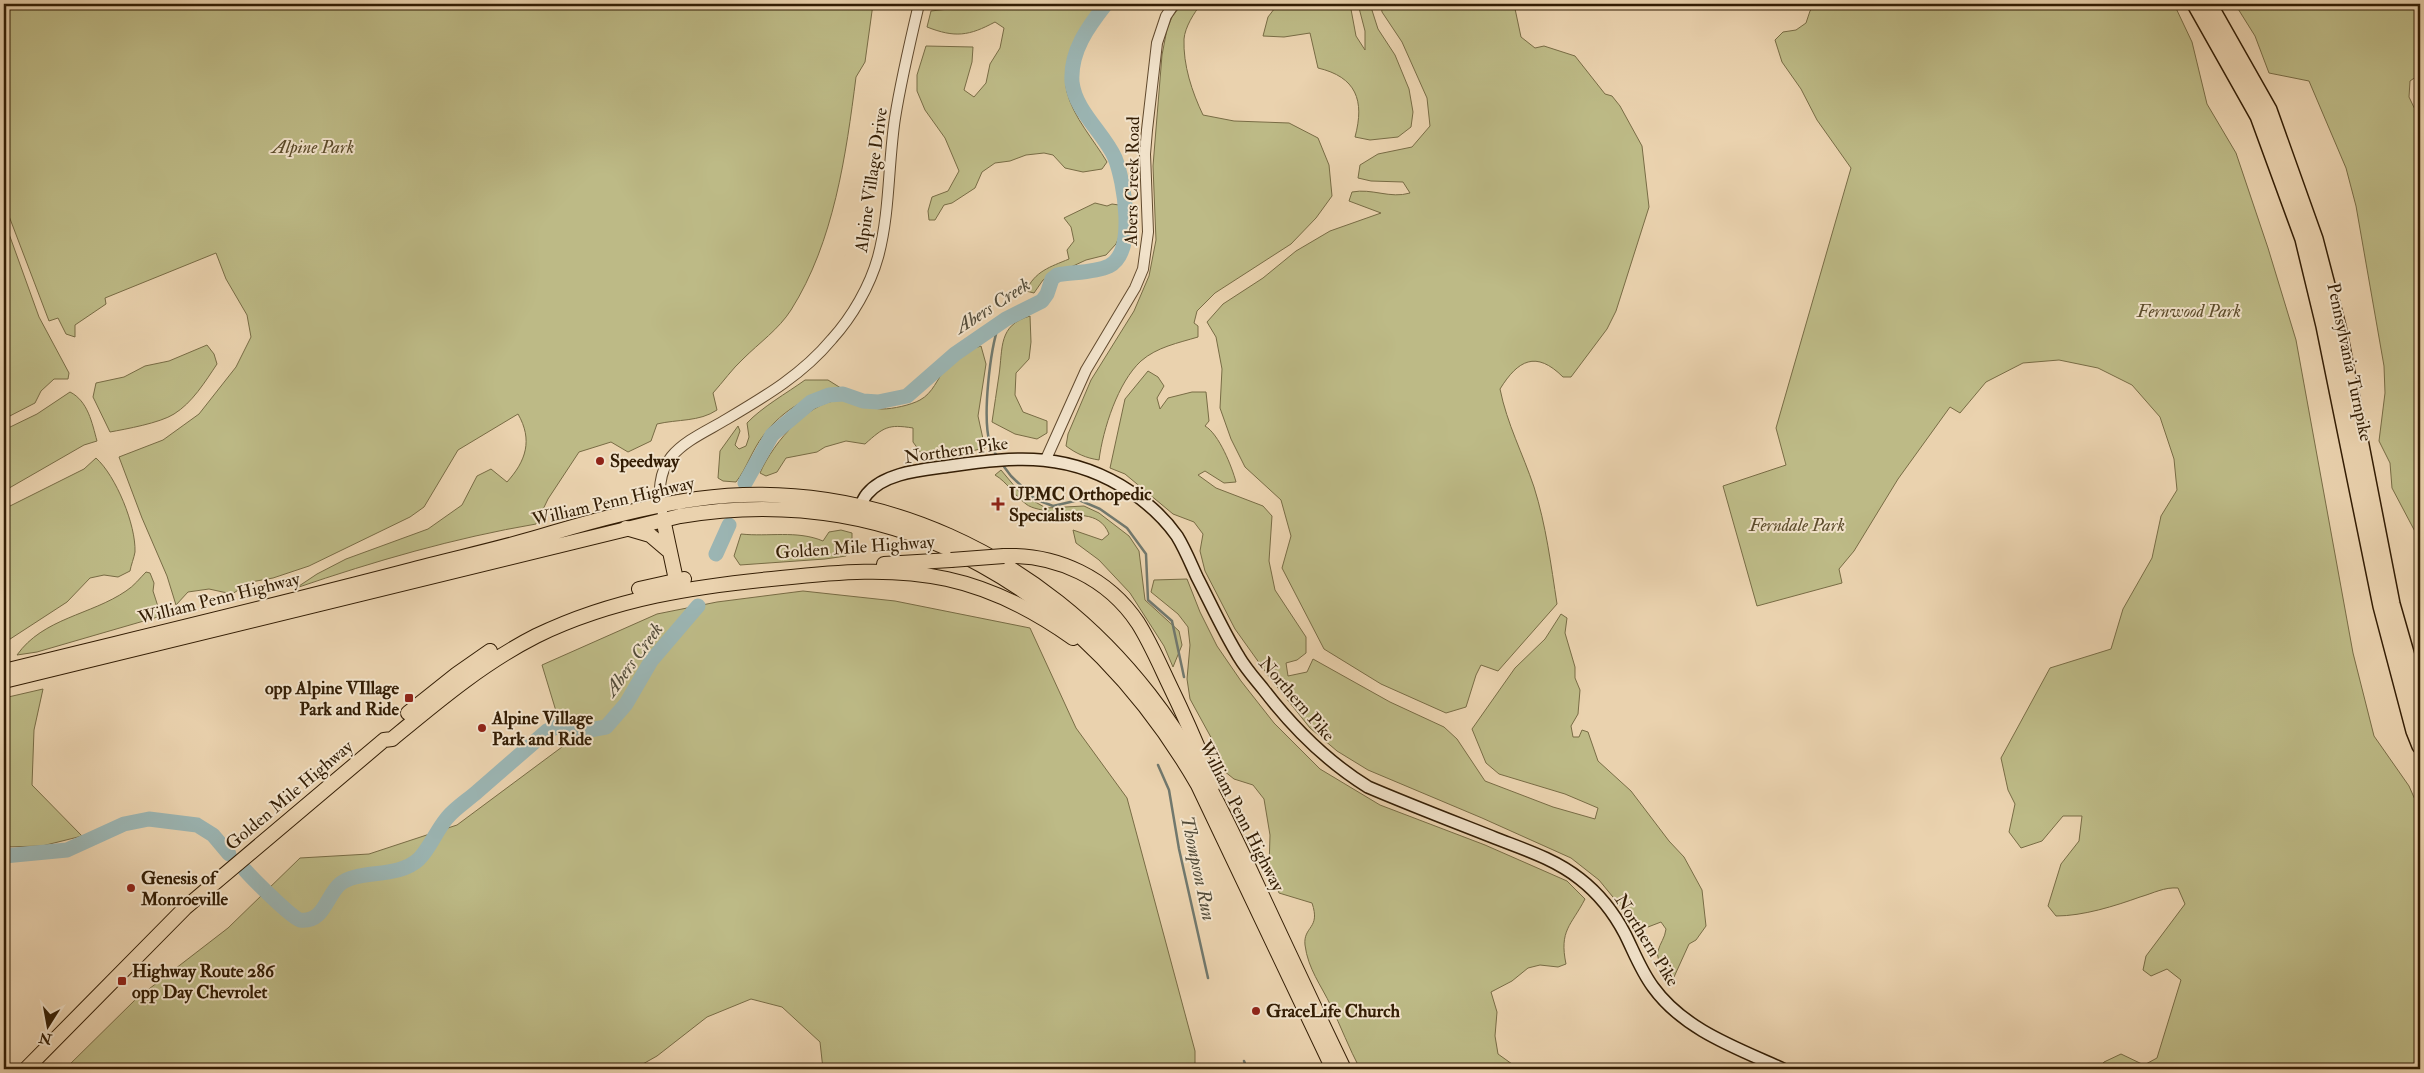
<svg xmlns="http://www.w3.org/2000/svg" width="2424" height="1073" viewBox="0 0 2424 1073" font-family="'IM FELL Double Pica',serif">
	<rect width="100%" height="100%" fill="#ead2ae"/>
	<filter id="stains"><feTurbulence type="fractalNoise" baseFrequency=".004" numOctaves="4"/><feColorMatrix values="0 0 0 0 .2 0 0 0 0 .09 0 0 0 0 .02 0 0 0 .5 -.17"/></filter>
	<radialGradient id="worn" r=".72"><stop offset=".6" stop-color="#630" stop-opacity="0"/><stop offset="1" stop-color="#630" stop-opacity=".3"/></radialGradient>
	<path fill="#bdba86" stroke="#786c45" d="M4,4H873L865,62L856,77C846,155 834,242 791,310C779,329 759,343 743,359C732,369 723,382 713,393L717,410C699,422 678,419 657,424L651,441L628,452L611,442L579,452L548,499L536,524C454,538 375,561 296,588L317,574L346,559L428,529L462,505L477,476L491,469L507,482C526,461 533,440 518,414L458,450L424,507L410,517L309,566L273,578L251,582L232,594L209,589L188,592L176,605L167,576L142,518L119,457L163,440L199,414L236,367L251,337L247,315L226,279L216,253L105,298L106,304L75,325V337L66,334L58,318L49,321L4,203Z
		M971,4H1098C1081,26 1060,62 1067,92C1073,117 1094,140 1107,162L1102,169L1083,172L1065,168L1053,155L1044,153L1026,155L1010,161L995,163L982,172L975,188L952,203L944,205L935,220H929L928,211L932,197L948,191L959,171L945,138L925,110L917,91V75L926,46L973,47L972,62L964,90L974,97L986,83L990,64L1000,48L1004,28L995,22C969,36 955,38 927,27L931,11L966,7Z
		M1182,4H1201C1194,13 1185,27 1184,39C1183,65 1192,92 1203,115L1234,121L1289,123L1318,138L1329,165L1332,196L1316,218L1291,244L1215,293L1197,311L1194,323L1198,326V337C1178,343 1157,347 1141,361C1118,382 1103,429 1099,460C1086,458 1077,454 1066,446L1068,434L1091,380L1134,311L1149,276L1156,240L1153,166L1162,55L1167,29L1172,17Z
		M1278,4H1350L1356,36L1365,50V31L1358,4H1370L1378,29L1395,55L1409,89L1413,112L1411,127L1398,137L1370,140L1355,137C1365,100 1356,77 1318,68L1310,33L1284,37L1263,36L1268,17Z
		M1381,4H1514L1521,37L1535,48L1544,46L1575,56L1605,94L1612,96L1620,106L1642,146L1649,207L1616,311L1607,329L1571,377H1563C1536,350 1518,360 1500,389C1507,424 1523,454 1534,487C1546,525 1551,565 1557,604L1498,671L1481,665L1476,675L1466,707L1446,713L1381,684L1324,649L1282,568L1291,536L1281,500L1245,467L1231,439L1220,408L1222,369L1216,337L1207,322L1223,304L1263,278L1296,251L1330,231L1381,213L1349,201L1352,192C1372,188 1390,199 1410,193L1403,182L1371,181L1358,178L1360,165L1378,154L1412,147L1430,126L1427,98L1402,42L1382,12Z
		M1816,4H2174L2192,42L2207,104L2236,153L2268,248L2296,340L2353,653L2374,736L2409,786L2420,811V1069H2098L2104,1062L2121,1054L2144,1065L2157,1058L2181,980L2167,969L2151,976L2143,970L2146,956L2185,904L2178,888C2164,887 2154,893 2140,897C2115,906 2083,916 2056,916L2048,906L2061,864L2079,841L2082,816H2063L2042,841L2021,848L2009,832L2015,804L2008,790L2001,758L2050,668L2111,649L2123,609L2152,558L2161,516L2177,490L2174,459L2160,417L2132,385L2098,368L2059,360L2023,363L1986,382L1960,413L1950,407L1898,479L1854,551L1839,569L1842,583L1757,606L1723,486L1786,465L1776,428L1851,168L1817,120L1801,89L1782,62L1775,40L1783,32L1796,30L1806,23L1810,11Z
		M2235,4H2420V74L2410,81L2409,97L2420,120V541L2392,488L2390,463L2379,441L2385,393L2384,366L2356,206L2346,168L2309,81L2269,73L2255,36Z
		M1095,203L1107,206L1112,204L1119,205L1122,230L1116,244L1106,255L1086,260L1043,280L1034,293L1026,291C1035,271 1050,267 1069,259L1067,250L1074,241L1071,227L1064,218Z
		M4,220L39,317L69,373L68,379H54L41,391L35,403L4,419Z
		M1030,316L1031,342L1029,359L1016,373L1015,395L1023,412L1047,421V433L1037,439L1015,434L992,422C994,406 997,391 999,375C1003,348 998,325 1030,316Z
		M207,345L214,354L217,364C205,382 192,403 174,414C160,423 126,429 110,432L93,397L96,383L124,377L145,366L169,361Z
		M981,346L986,364L978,416L985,448L958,454L921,453L913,442V428C888,424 884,427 865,444L846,441L825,447L817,452L786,458L777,472L766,476L760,473C773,443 812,395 849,400C860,402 872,409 882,409C893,409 911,405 920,400C933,393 937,379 946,368C956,357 967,350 981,346Z
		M1148,371L1158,377L1164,386L1157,398L1160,409L1168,398L1192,392H1206L1209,421L1205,426C1219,434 1232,467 1236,482L1224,483L1205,471L1198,475L1216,488L1263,506L1272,516L1269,561L1275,590L1306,637V653L1297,660L1286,663L1288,676L1307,672L1313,659L1390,702L1444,727L1457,739L1485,781L1553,807L1595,819L1598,808L1565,794L1499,774L1486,763L1472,729L1515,668L1545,639L1561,614L1567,618L1565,633L1575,667V678L1580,690L1578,714L1571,726L1573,737H1579L1582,730L1588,732L1598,761L1631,791L1669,841L1684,857L1702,890L1706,926L1696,940L1689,944L1674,977L1671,979C1667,972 1655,960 1658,951C1660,943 1665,938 1666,929L1661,922L1648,927L1635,924L1599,880L1571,858L1482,818L1368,770L1337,751L1310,728L1270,678L1235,629L1205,571L1200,551L1203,534L1194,522L1173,514L1125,474L1110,468L1125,399Z
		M805,380H828L844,390C811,393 783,409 763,436C752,450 747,468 736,482L723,481L718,478L720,451L738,426L740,431L735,445L739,449L746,446L749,437L747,423C762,407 787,393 805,380Z
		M70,392C88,401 92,423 97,441L84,445L4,491V430L37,414Z
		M96,458C116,476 136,525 135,552C134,558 131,565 130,571L118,577L104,575L90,578L67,602L4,643V509L84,469Z
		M1001,470L1021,494L1046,508L1084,506L1099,513L1129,536L1139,551L1145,600L1179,631L1182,645L1173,667L1164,646L1130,593L1099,560L1076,543L1073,530L1102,540L1109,534C1099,509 1074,518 1052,512C1044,510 1032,509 1026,504C1014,495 1007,482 995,475Z
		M841,530L852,533V544L846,556L825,559L740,565L734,556L741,534C768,537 797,530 823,541L829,532Z
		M146,572L150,573L154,583L153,591L161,616L37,652L17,655C43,618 91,615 126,591C134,586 140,578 146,572Z
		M1187,579L1200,612L1217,646L1241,681L1274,723L1320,769L1380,805L1485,845L1567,881L1585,899C1571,926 1559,930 1566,964L1558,967L1540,965L1528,968L1512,981L1491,992L1497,1012L1495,1036L1498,1054L1519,1069H1360C1349,1048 1341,1027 1331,1006C1321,985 1308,969 1305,945C1303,926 1321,929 1312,903L1279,893L1269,868L1270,835L1264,799L1253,785L1234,779L1224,771L1219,752L1190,699L1187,679L1190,645L1188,627L1178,614L1151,592L1154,580Z
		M803,591L895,601L1030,628L1076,728L1127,798L1195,1051V1069H823L820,1042L782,1007L751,999L707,1017L657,1056L634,1069H65L136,999L228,928L300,858L369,854L457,825L566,744L542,665L657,614L717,602Z
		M43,689L34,730L32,785L82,836L42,846L4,847V698Z"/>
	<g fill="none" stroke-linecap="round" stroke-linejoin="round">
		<path stroke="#71786d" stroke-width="2.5" d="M998,457C995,453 991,448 990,444C982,417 990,350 999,324
			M1002,464L1011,476L1035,499L1053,506L1079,500L1100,509L1127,528L1146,554L1148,600L1172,621L1184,677
			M1158,765L1169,790L1179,849L1208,978
			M1244,1061L1247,1069"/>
		<path stroke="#9bb5b3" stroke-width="15" d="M745,483L772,435L811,402L829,395L843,394L863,401L878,402L907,396L955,354L1006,319L1042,301L1047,294L1052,279L1057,275C1073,272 1094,273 1109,266C1137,252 1124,181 1115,158C1104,133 1075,111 1072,82C1070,51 1088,27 1106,4
			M716,554L729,525
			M4,856L67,850L124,824L149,819L197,825L213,835L229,854
			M245,870C252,878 294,920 300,920C324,923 326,896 340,884C358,869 398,879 419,859C430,848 436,831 447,818C455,808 468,800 478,791C501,771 524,751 547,731L561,725L584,731L606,727L626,704L651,661L698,606"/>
		<defs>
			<path id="tertiary" d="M1046,459L1086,370L1135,288L1143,269L1148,232L1145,154L1147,130L1157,43L1166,16L1174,4
				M662,511C658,493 659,472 671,457C685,440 709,430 727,419C766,396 803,374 832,339C852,317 870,286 878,257C890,213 888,164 895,118C901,80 910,42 919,4"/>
			<path id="secondary" d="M857,515C860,508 862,500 867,494C885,472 923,470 950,466C1019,456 1071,452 1131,492C1149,504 1165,519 1177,536C1185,549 1191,564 1197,577C1211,604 1223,631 1239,657C1246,669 1256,680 1264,690C1294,729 1326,761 1368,787C1410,805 1452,821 1495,838C1523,849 1555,859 1580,879C1598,893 1614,913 1625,934C1634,952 1641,971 1653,987C1684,1030 1737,1048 1783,1069"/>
			<path id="primary" d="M663,519L678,589
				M626,528L650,535L670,552
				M1004,556C1057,554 1108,578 1138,623C1150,642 1159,663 1169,684C1185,717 1200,751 1213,785
				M884,564L951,560
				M639,589L684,579
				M408,713L457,674L490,651
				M26,1069L185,908L384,740L392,739C438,701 483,663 536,636C614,598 696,586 781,578C837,572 892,567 947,579C993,589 1035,611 1073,638"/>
			<path id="trunk" d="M4,671C138,638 273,606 407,571C455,558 504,548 552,533C599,519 648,506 697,499C873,475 1042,556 1149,694C1196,754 1227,820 1259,889C1287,949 1315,1009 1344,1069
				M4,681L680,516C903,478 1089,596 1198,785L1333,1069"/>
			<path id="motorway" d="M2195,4L2258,116L2303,239L2324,326L2381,606L2414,731L2420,746
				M2209,4L2269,110L2315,239L2338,327L2392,604L2420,702"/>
		</defs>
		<use href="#tertiary" stroke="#614a2e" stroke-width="12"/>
		<use href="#secondary" stroke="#331d04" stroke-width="14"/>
		<use href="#primary" stroke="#331d04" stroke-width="16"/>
		<use href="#trunk" stroke="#331d04" stroke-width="16"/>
		<use href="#motorway" stroke="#331d04" stroke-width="18"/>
		<use href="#tertiary" stroke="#f1e2ca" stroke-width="10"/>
		<use href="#secondary" stroke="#f1e2ca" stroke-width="11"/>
		<use href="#primary" stroke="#ead2ae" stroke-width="14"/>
		<use href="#trunk" stroke="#ead2ae" stroke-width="14"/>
		<use href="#motorway" stroke="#ead2ae" stroke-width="15"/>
		<defs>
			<path id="primary-bridge" d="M951,560L1004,556"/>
		</defs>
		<use href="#primary-bridge" stroke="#331d04" stroke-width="16" stroke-linecap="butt"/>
		<use href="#primary-bridge" stroke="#ead2ae" stroke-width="14"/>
	</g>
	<g fill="#8f2418" stroke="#f1e2ca" stroke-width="2">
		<circle cx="600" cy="461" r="5"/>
		<path d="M995.5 496.5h5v5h5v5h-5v5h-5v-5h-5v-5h5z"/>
		<rect x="404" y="693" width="10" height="10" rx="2.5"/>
		<circle cx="482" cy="728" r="5"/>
		<circle cx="131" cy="888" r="5"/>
		<rect x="117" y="976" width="10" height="10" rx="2.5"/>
		<circle cx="1256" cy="1011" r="5"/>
	</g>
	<g text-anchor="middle" stroke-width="4" stroke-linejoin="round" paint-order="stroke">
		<g font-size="18" font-style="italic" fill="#5c4c2b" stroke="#f1e2ca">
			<text x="313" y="153">Alpine Park</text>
			<text x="2189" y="317">Fernwood Park</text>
			<text x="1797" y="531">Ferndale Park</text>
		</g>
		<g font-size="18" fill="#331d04" stroke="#f1e2ca">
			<text transform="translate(871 180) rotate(-82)" y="6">Alpine Village Drive</text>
			<text transform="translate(1132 181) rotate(-89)" y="6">Abers Creek Road</text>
			<text transform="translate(2350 362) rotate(78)" y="6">Pennsylvania Turnpike</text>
			<text transform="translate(956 450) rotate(-8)" y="6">Northern Pike</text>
			<text transform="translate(613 501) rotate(-13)" y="6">William Penn Highway</text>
			<text transform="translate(855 547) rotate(-4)" y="6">Golden Mile Highway</text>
			<text transform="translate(219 598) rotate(-14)" y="6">William Penn Highway</text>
			<text transform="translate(1297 699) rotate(49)" y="6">Northern Pike</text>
			<text transform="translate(289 795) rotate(-40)" y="6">Golden Mile Highway</text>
			<text transform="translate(1242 816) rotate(63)" y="6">William Penn Highway</text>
			<text transform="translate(1647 940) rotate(58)" y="6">Northern Pike</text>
		</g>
		<g font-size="18" font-weight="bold" fill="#331d04" stroke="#f1e2ca" text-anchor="start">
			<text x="610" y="467">Speedway</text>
			<text x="1009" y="500">UPMC Orthopedic<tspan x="1009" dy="21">Specialists</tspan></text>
			<text x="399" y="694" text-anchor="end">opp Alpine VIllage<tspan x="399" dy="21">Park and Ride</tspan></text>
			<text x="492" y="724">Alpine Village<tspan x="492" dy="21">Park and Ride</tspan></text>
			<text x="141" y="884">Genesis of<tspan x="141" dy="21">Monroeville</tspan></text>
			<text x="132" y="977">Highway Route 286<tspan x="132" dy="21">opp Day Chevrolet</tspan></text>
			<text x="1266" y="1017">GraceLife Church</text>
		</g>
		<g font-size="19" font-style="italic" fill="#524b39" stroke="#f1e2ca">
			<text transform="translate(992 305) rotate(-33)" y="7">Abers Creek</text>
			<text transform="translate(633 659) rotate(-54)" y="7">Abers Creek</text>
			<text transform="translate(1199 868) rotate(78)" y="7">Thompson Run</text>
		</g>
	</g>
	<rect width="2424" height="1073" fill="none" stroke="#ead2ae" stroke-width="20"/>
	<rect x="5" y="5" width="2414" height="1063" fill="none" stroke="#331d04" stroke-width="2.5"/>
	<rect x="10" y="10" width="2404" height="1053" fill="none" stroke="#331d04"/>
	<g transform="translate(48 1026) rotate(191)" stroke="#f1e2ca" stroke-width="4" paint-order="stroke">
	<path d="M0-4L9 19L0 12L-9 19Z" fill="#331d04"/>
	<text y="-8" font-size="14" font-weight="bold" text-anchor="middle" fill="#331d04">N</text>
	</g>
	<rect width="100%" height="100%" filter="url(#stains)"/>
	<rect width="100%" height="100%" fill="url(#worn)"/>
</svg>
